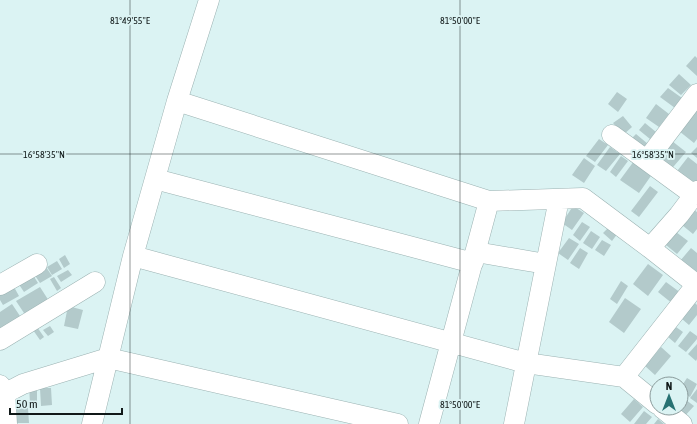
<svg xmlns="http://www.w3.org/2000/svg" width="697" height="424" viewBox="0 0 697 424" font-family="'Asap Condensed',sans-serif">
	<rect width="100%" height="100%" fill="#dbf3f3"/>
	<path fill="#b3cacb" d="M695,56L697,58V76L686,66Z
		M679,74L691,85L681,95L669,85Z
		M668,88L682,98L675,108L660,97Z
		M617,92L627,99L618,112L608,104Z
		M656,104L669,114L659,127L646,118Z
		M697,108V139L694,143L679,131Z
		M623,116L632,127L623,135L613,123Z
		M645,123L656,132L650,139L639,130Z
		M636,134L648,144L641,151L629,141Z
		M599,139L608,145L595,162L586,156Z
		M672,141L686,152L668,173L654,161Z
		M610,147L620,154L606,171L597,165Z
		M697,147V158L691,153Z
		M621,156L628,161L616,177L610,172Z
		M688,157L697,164V186L674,175Z
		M584,158L595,166L584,183L572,175Z
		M634,161L653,173L639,193L620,180Z
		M650,186L658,192L639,217L631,211Z
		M573,206L584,213L572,230L562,223Z
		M694,210L697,212V229L693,234L682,225Z
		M582,222L590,227L580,241L573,235Z
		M610,226L618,233L612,241L603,233Z
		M591,231L600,237L592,249L583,243Z
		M676,232L688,241L677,254L666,245Z
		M569,238L579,244L568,260L558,253Z
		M602,240L611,245L604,256L595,250Z
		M580,248L588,253L579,269L570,263Z
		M691,248L697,253V272L696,273L680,261Z
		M65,255L70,264L64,268L59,259Z
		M57,261L62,269L52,275L47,267Z
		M648,264L663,275L648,296L633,284Z
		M46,267L52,276L40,283L34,274Z
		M68,270L72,275L61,282L57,276Z
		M31,272L38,283L24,292L16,280Z
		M54,277L61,288L57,291L50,279Z
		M621,281L628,286L617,304L610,299Z
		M666,282L681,293L673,304L658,292Z
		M14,287L19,296L3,305L0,300V295Z
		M40,287L49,301L26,316L16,301Z
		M625,298L641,309L624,333L609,322Z
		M695,303L697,305V315L689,325L682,319Z
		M12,304L22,319L0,332V312Z
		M68,306L83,310L78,329L64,326Z
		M50,326L54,332L48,336L43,330Z
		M37,327L44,337L40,340L33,330Z
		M676,327L683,332L675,343L668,337Z
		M690,331L697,336V339L686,352L678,346Z
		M697,344V359L696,361L688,354Z
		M661,347L671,356L655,375L645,366Z
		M687,378L697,384L690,397L681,391V387Z
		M29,386H37V403H30Z
		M40,388H51L52,405L41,406Z
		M697,389V403L690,398Z
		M634,399L643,407L630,422L621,414Z
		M686,400L694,406L682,419L675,413L679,408H681V406Z
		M28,408L29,423H17L16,409Z
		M644,411L652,417L646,424H634Z
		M658,419L664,424H654Z"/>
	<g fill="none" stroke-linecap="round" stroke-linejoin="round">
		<defs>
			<path id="minor" d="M177,101L489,201
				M612,135L694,195
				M647,160L697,94
				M155,179L473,263
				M650,248L679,215L697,191
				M476,252L546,264
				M133,256L526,363L624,377
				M0,285L37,264
				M0,340L95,282
				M0,385L5,392L7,424
				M0,396L23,384L108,358L398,424
				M657,404L624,377L697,284
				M662,408L682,424
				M92,424L133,256L177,101L209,0
				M429,424L489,201L583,198L650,248L697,285
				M514,424L559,199"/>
		</defs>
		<use href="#minor" stroke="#9bb2b2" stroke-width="21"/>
		<use href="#minor" stroke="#fff" stroke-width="20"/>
	</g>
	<path fill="none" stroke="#101818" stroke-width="1" stroke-opacity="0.45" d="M130,0V424M460,0V424M0,154H697"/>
	<g font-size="10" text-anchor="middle" fill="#101818" stroke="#dbf3f3" stroke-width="4" stroke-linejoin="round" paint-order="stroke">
		<text x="130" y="24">81°49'55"E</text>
		<text x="460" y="24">81°50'00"E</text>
		<text x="44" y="158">16°58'35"N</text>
		<text x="653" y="158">16°58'35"N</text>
		<text x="460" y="408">81°50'00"E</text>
	</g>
	<g transform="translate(669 396)"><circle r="19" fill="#dbf3f3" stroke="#8a9b9b"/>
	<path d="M0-3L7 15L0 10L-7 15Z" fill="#277273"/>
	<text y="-6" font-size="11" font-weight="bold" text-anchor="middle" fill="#101818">N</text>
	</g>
	<path d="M10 408v6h112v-6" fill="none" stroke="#101818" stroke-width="2"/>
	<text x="16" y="408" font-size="12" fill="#101818" stroke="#dbf3f3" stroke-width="3" paint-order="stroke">50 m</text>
</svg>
